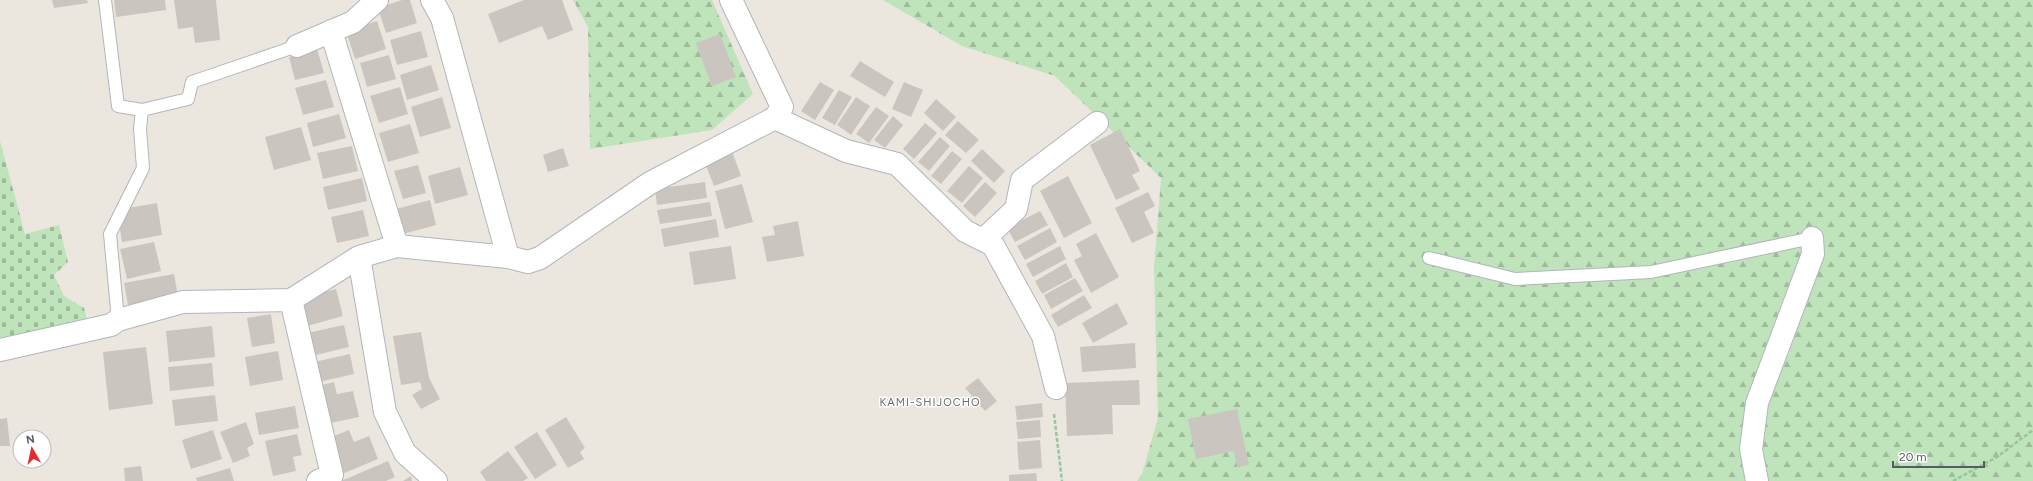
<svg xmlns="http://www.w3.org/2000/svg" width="2033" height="481" viewBox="0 0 2033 481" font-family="Figtree,sans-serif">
	<defs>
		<pattern id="forest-firs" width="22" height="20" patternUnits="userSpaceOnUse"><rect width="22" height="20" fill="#bfe3bb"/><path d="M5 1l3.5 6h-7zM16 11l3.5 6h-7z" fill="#9ebb9b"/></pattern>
		<pattern id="cemetery-stones" width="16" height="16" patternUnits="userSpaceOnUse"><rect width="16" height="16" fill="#bfe3bb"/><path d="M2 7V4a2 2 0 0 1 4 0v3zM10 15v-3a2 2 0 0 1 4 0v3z" fill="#9ebb9b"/></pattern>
	</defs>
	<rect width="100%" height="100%" fill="#ebe7df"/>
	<path fill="url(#forest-firs)" d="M573,0H712L753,94L712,130L590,149L588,27Z
		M883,0H2033V481H1137L1142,474L1158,418L1154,268L1161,178L1055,76L962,46Z"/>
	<path fill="url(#cemetery-stones)" d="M0,141L25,234L59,225L68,262L54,275L64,296L84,308L88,323L0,343Z"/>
	<path fill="#cbc5c0" d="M52,0H87L88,3L54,8Z
		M114,0H165L166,10L116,17Z
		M174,0H216L220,40L195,43L193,27L178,29Z
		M402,0H410L417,23L386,33L378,8Z
		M524,0H562L573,30L548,40L542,26L499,43L488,14Z
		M377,21L386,49L355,59L346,31Z
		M421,31L428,57L397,65L390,40Z
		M720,34L736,77L712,86L696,43Z
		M317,49L324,73L295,80L289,57Z
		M389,55L396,79L367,87L360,63Z
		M860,61L894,82L885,97L850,76Z
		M431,65L439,90L407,100L400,75Z
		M326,80L334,107L303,115L295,88Z
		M820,82L834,90L815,120L801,111Z
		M904,82L923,90L911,117L892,109Z
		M400,87L408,114L379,123L370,96Z
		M839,90L852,97L835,125L822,118Z
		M442,97L451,128L420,137L411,107Z
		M856,97L870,106L851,135L837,125Z
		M936,99L956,117L943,131L924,113Z
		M876,107L889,116L869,143L856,134Z
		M339,114L346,138L313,147L307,123Z
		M893,116L903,125L885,148L874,140Z
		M958,121L979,140L966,153L945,135Z
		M925,123L937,133L914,159L903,149Z
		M410,124L419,153L388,162L379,133Z
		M301,127L311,160L274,170L265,137Z
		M1120,129L1140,171L1132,175L1140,189L1116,200L1090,145Z
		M940,137L950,146L929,171L918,162Z
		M352,146L358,171L323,179L317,153Z
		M563,148L569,166L548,172L543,155Z
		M982,149L1005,171L994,183L971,161Z
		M952,151L962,159L941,184L931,176Z
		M733,154L741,176L714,186L705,163Z
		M418,165L426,193L403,199L394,171Z
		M969,166L983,178L962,203L947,191Z
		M460,167L468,195L435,204L428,176Z
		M1068,176L1092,223L1064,238L1040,191Z
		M362,178L367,201L328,210L323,187Z
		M705,182L707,198L657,205L655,189Z
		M985,182L997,193L975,217L963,206Z
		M742,184L753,222L725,229L715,191Z
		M1148,192L1155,206L1144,212L1154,233L1132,243L1115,208Z
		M430,200L436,225L403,234L396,209Z
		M710,202L712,216L660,224L657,210Z
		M157,203L162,235L122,242L120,229L128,208Z
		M363,210L369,236L337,243L331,217Z
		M1040,211L1048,225L1015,242L1007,228Z
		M716,219L719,237L664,247L661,229Z
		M798,221L804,256L767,262L762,237L775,235L773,226Z
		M1050,228L1057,242L1025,260L1017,246Z
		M1096,233L1119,277L1091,293L1074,260L1082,256L1076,244Z
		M154,242L161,271L127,279L120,249Z
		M731,246L736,279L694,285L689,252Z
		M1060,246L1066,259L1033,277L1026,264Z
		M1066,263L1073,277L1042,294L1035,281Z
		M174,274L178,296L128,305L124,283Z
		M1075,278L1083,291L1051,309L1044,295Z
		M336,289L343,316L307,326L300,299Z
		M1084,295L1092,308L1058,327L1051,315Z
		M1117,303L1128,324L1093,343L1082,323Z
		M271,314L275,343L252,347L247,318Z
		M344,325L349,347L312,356L307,333Z
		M212,326L215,357L169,362L166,331Z
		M421,332L429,378L440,399L421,409L412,395L422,389L420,382L401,385L393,336Z
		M1135,343L1136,368L1082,372L1080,347Z
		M146,347L153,404L109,410L103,352Z
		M278,351L283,380L250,386L245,357Z
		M350,354L354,374L319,382L314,362Z
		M212,363L214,386L170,391L168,367Z
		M978,378L997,401L985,411L965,388Z
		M1139,380L1140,405H1112L1113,434L1067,436L1065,383Z
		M334,382L337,394L353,391L359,417L326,424L318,386Z
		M215,395L218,421L175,426L172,400Z
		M1042,403L1043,417L1017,420L1015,406Z
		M295,406L299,428L259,435L255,413Z
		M1237,409L1249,465L1237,467L1234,451L1196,459L1188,419Z
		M566,417L585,448L580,452L584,459L568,468L545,430Z
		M7,418L10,446H0V419Z
		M1040,420L1041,437L1018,439L1016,422Z
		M246,422L254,444L247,448L250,456L233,463L220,432Z
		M213,430L222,459L191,469L182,440Z
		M349,430L354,442L369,436L378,459L342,474L329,438Z
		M537,432L557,465L535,479L514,447Z
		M297,434L302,455L293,457L296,471L273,476L265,441Z
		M1040,440L1042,468L1019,470L1017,442Z
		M508,451L528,478L523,481H486L480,472Z
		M388,461L395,477L386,481H341Z
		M141,466L143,481H125L124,468Z
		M230,468L234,481H197L196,478Z
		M1036,473L1037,481H1009V475Z
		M411,476L412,481H403Z"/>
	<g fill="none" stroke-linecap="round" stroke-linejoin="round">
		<defs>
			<path id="service" d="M105,0L118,106L142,110
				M1429,258L1515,279L1651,272L1812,238
				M118,320L110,234L143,168L140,129L142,110L188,99L192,82L297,46"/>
			<path id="minor" d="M432,0L442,18L508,257
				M331,31L397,246
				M297,46L353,22L377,0
				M775,118L846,151L897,164L965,231L993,245L1043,336L1056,388
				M983,240L1016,209L1022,180L1097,123
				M359,257L385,412L405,453L436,481
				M291,300L332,475L318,481
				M0,350L111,325L118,320L183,302L291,300L359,257L397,246L508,257L528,262L540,258L650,183L775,118L782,107L731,0
				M1757,481L1751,449L1757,403L1813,254L1812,238"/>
		</defs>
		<use href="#service" stroke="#b2b6ba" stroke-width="14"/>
		<use href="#minor" stroke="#b2b6ba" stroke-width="24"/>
		<path stroke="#96c69e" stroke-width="2.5" stroke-dasharray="4 2" stroke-linecap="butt" d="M1054,414L1062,481
			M1953,481L1997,457L2033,430"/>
		<use href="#service" stroke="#fff" stroke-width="12"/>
		<use href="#minor" stroke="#fff" stroke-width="22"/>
	</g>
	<g text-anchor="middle" stroke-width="3" stroke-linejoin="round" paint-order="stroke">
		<g font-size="11" letter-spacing="1" fill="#696e72" stroke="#fff">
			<text x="930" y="406">KAMI-SHIJOCHO</text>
		</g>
	</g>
	<g transform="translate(32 449) rotate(351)"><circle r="19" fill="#ffffff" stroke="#bcbebf"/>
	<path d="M0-3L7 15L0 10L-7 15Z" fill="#e42b2f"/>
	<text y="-6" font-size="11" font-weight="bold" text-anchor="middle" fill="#585c60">N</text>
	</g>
	<path d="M1893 461v6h91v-6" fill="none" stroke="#585c60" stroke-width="2"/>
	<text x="1899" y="461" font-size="12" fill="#585c60" stroke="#ffffff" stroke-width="3" paint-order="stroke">20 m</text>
</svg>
